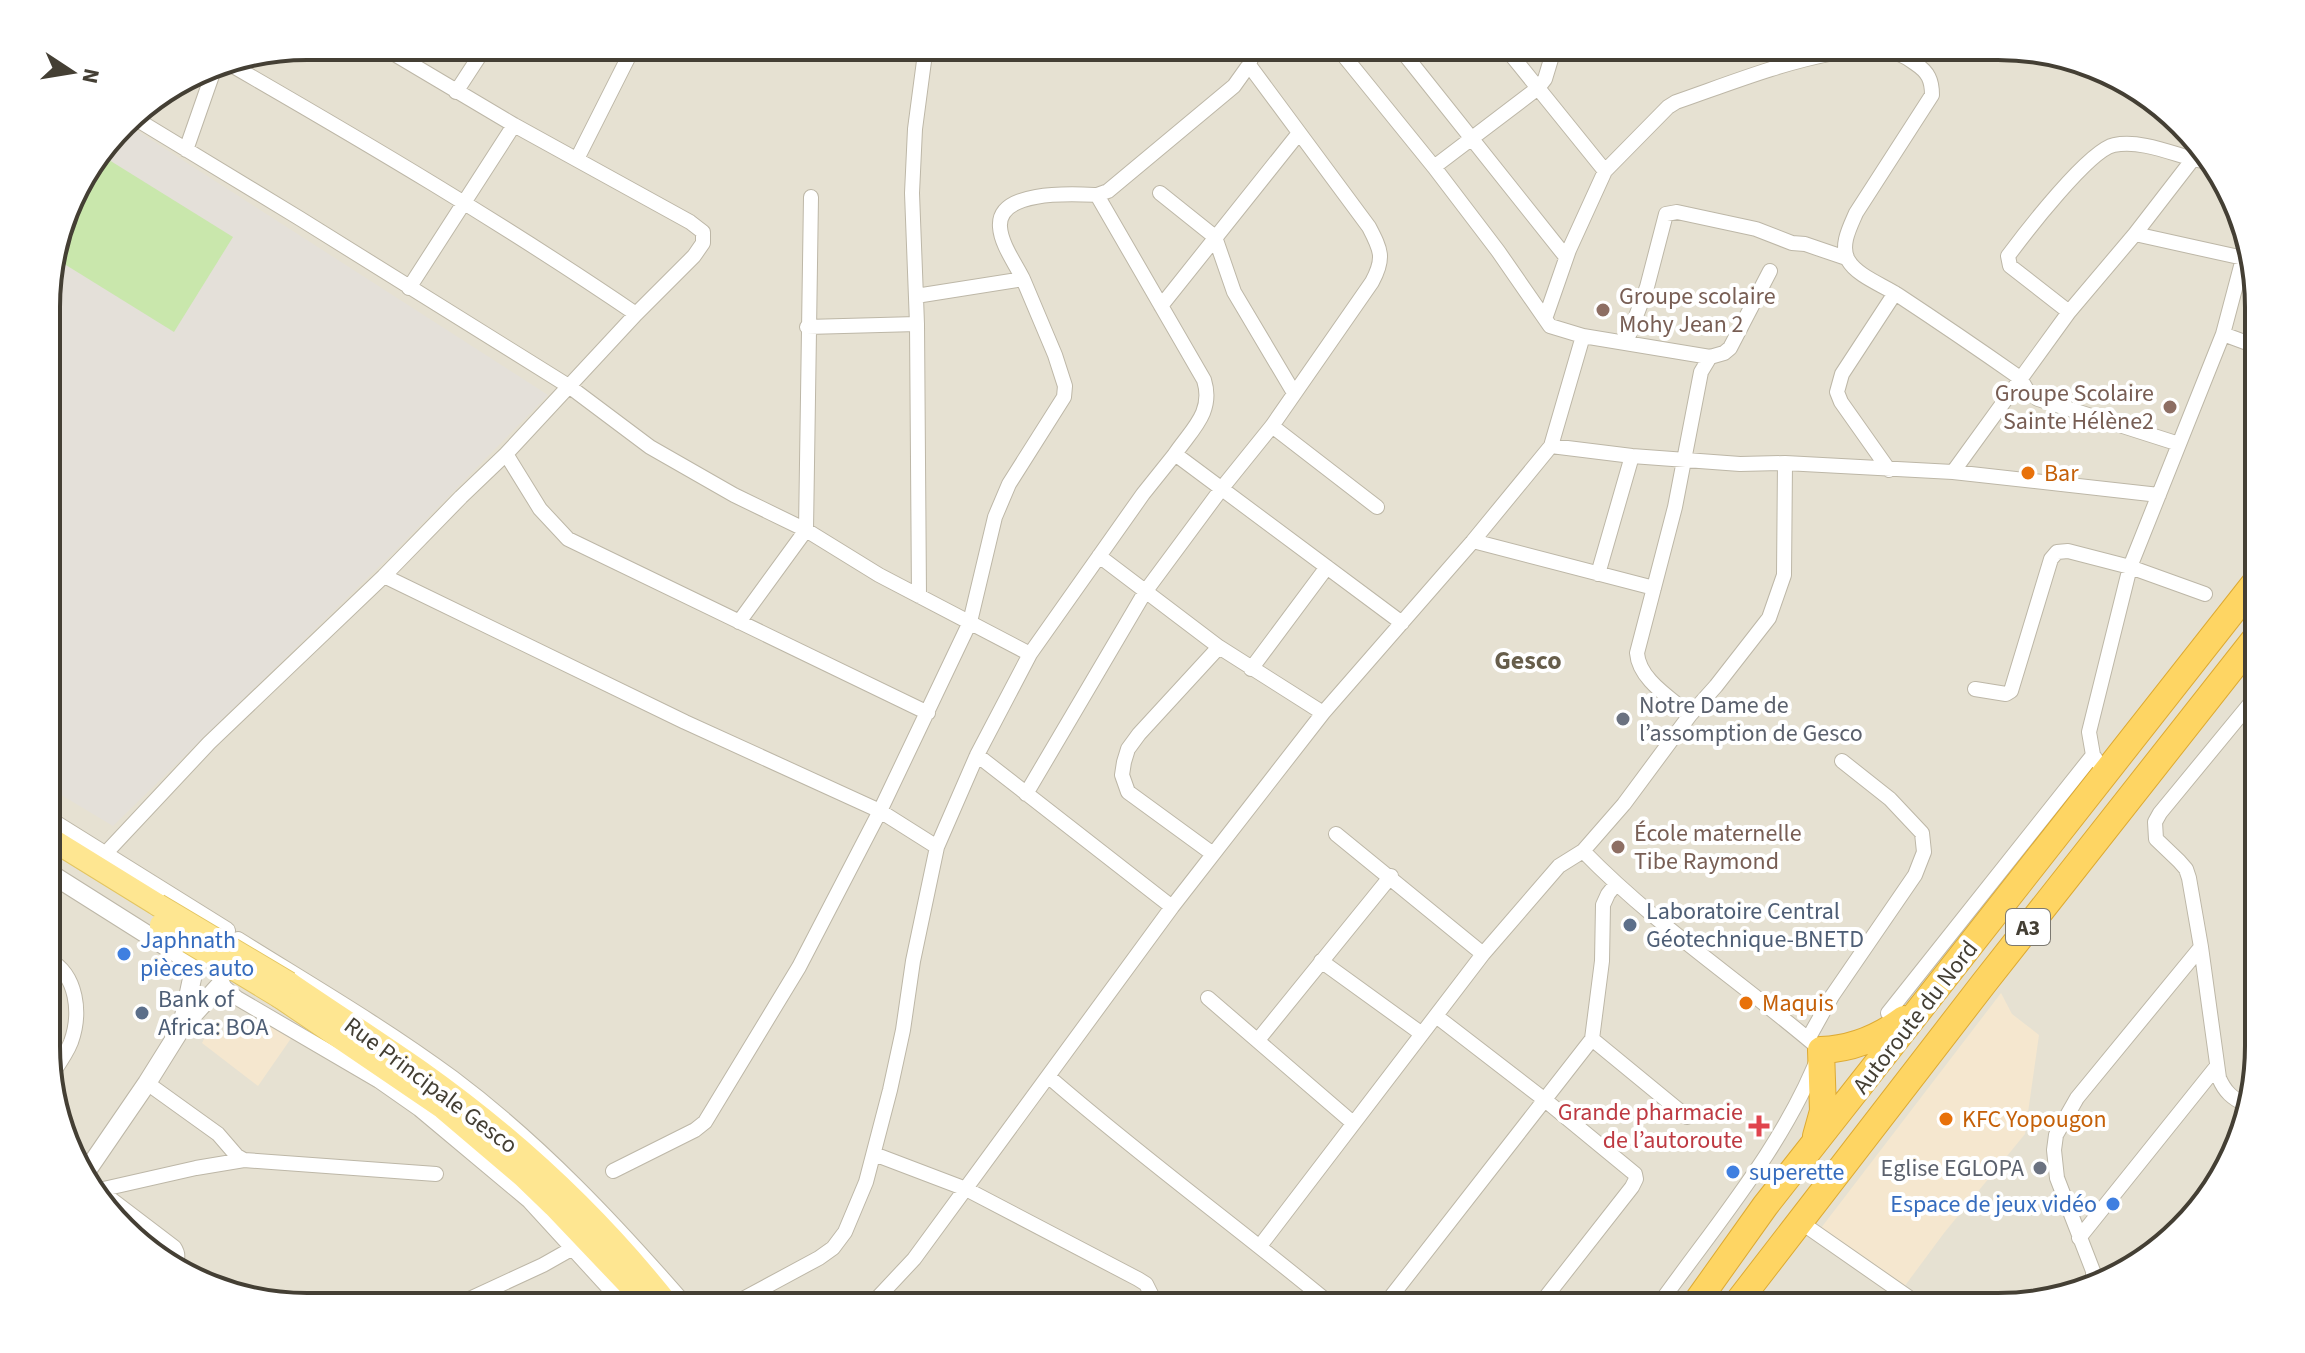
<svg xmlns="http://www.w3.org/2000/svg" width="2305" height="1353" viewBox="0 0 2305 1353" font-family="'Source Sans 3',sans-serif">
	<rect width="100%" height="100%" fill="#f2efe4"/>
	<path fill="#e6e1d2" d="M307,46H1999L2129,81L2215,162L2258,289V1063L2224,1177L2129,1272L2015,1306L306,1307L176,1272L90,1191L48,1080V273L73,191L134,111L207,66Z"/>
	<path fill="#f5e7cf" d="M2001,993L2012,1014L2039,1035L2025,1134L1944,1233L1904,1287L1821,1228Z
		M272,1027L292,1037L258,1086L202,1043L205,1037L236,1029Z"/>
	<path fill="#e4e0d9" d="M125,123L548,395L392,554L113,826L48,787V273L73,191Z"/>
	<path fill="#c9e7ac" d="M101,155L233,237L174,332L53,257L73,191Z"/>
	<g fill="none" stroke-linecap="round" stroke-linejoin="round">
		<defs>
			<path id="minor" d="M1336,46L1434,167L1498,251L1550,326L1583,336L1710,357
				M1398,46L1566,257
				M1504,46L1605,171
				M226,62C365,142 504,224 636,314
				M456,92L486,46
				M131,116L299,218L570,387L650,447L734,495L806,530L879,575L1030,654
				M186,150L216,64
				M577,159L634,46
				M1434,167L1538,88L1545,79L1555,46
				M1160,193L1215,237L1234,292L1294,393
				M1097,195L1204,380C1214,412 1192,429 1175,454L1402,623
				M2135,234L2248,259
				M409,288L514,125
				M916,296L1023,279C1015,263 1001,244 1000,227C997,189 1074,194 1097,195L1108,191L1234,86L1249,65L1255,46
				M1161,306L1299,133
				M2069,312L2010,266L2008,256C2025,233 2089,150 2114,145C2140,140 2168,152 2193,159
				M1545,319L1569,250L1605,171L1668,107L1676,102C1728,84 1780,63 1834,53C1848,51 1863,47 1877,48C1891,49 1904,55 1916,64C1928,72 1932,80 1932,95L1856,213C1850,227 1840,245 1848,260C1857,276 1883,285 1898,295C1939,322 1980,350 2020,378L2027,390L2038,399L2179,444
				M807,327L917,324
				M2223,334L2258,347
				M1626,343L1647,287L1666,214L1677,212L1756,229L1792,243L1805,244L1846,258
				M1272,426L1377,507
				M1551,446L1583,336
				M506,454L540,509L568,539L928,713
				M1889,470L1841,402L1837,392L1842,374L1895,293
				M1953,472L2069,312L2135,234L2193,159L2216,164
				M1473,541L1654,588
				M1099,556L1219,647L1323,713
				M1598,574L1632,456
				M384,576L685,722L880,811L937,847
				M919,596L917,324L912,193L915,129L926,46
				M739,622L806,530L811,197
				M1251,669L1327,567
				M1975,689L2006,694L2011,691L2051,559L2057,552L2068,551L2130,567L2205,594
				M1690,715C1671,698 1639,680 1637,653L1675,507L1701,372L1710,357L1724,353L1730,348L1770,271
				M977,755L1172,907
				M2106,774L2093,755L2089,732L2130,567L2223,334L2245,251
				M1026,794L1145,592L1222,488L1272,426L1372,282C1385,258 1381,250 1369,227L1249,65
				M1336,834L1483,954
				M1583,851C1656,926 1743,983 1821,1050C1785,1145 1716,1224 1657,1307
				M1213,854L1128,792L1122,775L1124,762L1128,749L1139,734L1219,647
				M104,855L209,743L384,576L461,497L506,454L636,314L694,256L703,243V232L690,222L514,125L381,46
				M238,939C310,984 384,1027 453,1078C541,1144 616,1224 688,1307
				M48,959C78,975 81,1014 71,1042C66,1055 56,1068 48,1080
				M1321,961L1422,1034
				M221,984L237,998L379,1081L419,1109L529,1201L626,1307
				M1208,998L1353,1123
				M1888,1013L2093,755
				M1436,1016L1545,1100L1635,1174L1636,1179L1632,1187L1538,1307
				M1592,1039L1687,1117
				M1808,1039L1832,996L1915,875L1924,852L1922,833L1890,799L1842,761
				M1258,1040L1391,876
				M1049,1077C1141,1157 1240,1229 1334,1307
				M147,1083L218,1134L237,1156L244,1160L436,1174
				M2246,1105C2232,1098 2225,1092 2219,1078L2201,947L2189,878L2186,869L2179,861L2156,839L2155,822L2160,813L2258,694
				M874,1154L966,1189L1138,1279L1146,1284L1151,1294L1146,1307
				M613,1171L695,1130L705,1122L799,967L880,811L970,622L995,517L1009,484L1064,397L1065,386L1055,355L1023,279
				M86,1180L174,1247C180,1256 177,1260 172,1268
				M99,1190L196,1168L244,1160
				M1799,1221L1921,1306
				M2079,1238L2217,1066
				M1260,1246L1483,954L1559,866L1583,851L1624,804L1690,715L1716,686L1769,618L1784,575L1785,463
				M2093,1283V1271L2057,1178L2054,1150L2056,1135L2077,1098L2201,947
				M452,1307L543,1265L573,1248
				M728,1307L819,1258L833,1248L845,1232L866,1182L890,1090L903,1030L913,961L937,847L977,755L1030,654L1143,494L1175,454
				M869,1307L914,1259L1172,907L1323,713L1473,541L1551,446L1632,456L1740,464L1785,463L1953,472L2159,495
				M1383,1307L1592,1039L1602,961L1603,905L1608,894L1616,884"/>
			<path id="tertiary" d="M48,820L226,931
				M48,872L181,956L194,969L183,1021
				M84,1175L147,1083L182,1027L221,984"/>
			<path id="primary" d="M48,837L158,905
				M289,983C333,1013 378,1042 421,1072C514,1138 600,1218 670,1307
				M280,997L443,1108L523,1176L554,1206L633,1289L647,1307"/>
			<path id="motorway" d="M1816,1136L1823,1111L1821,1050C1851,1049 1880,1037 1904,1019
				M1693,1307L1765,1206L2258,579
				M1734,1307L1984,983L2258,635"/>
		</defs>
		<use href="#minor" stroke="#bdb7a7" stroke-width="16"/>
		<use href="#tertiary" stroke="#bdb7a7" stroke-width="20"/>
		<use href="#primary" stroke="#e3c561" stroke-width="24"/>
		<use href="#motorway" stroke="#da3" stroke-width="28"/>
		<use href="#minor" stroke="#fff" stroke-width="14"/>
		<use href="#tertiary" stroke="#fff" stroke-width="18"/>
		<use href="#primary" stroke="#fee691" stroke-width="22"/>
		<use href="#motorway" stroke="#fed563" stroke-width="26"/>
		<defs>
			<path id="primary-bridge" d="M158,905L289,983
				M161,925L280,997"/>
		</defs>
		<use href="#primary-bridge" stroke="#e3c561" stroke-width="24" stroke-linecap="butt"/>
		<use href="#primary-bridge" stroke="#fee691" stroke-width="22"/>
	</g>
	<g fill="#8d6e63" stroke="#fff" stroke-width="3">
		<circle cx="1603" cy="310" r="8"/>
		<circle cx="2170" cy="407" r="8"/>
		<circle cx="1618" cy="847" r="8"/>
	</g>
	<g fill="#e8710a" stroke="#fff" stroke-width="3">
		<circle cx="2028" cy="473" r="8"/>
		<circle cx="1746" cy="1003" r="8"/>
		<circle cx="1946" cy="1119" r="8"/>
	</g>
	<g fill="#6b7280" stroke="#fff" stroke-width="3">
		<circle cx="1623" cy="719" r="8"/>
		<circle cx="2040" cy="1168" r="8"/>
	</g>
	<g fill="#5c6f8a" stroke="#fff" stroke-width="3">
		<circle cx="1630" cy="925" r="8"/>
		<circle cx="142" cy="1013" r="8"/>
	</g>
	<g fill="#3f7fe0" stroke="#fff" stroke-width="3">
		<circle cx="124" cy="954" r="8"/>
		<circle cx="1733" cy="1172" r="8"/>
		<circle cx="2113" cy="1204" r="8"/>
	</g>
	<path fill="#e0444e" stroke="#fff" stroke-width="3" d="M1755 1114h8v8h8v8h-8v8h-8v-8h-8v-8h8z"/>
	<g text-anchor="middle" stroke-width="8" stroke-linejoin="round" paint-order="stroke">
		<rect fill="#fff" stroke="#7c7971" stroke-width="2" x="2006" y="909" width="44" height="36" rx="6"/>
		<g font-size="22" font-weight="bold" fill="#443f34">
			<text x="2028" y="935">A3</text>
		</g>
		<g font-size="24" fill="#785e54" stroke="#fff" text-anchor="start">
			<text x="1619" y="304">Groupe scolaire<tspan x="1619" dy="28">Mohy Jean 2</tspan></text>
			<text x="2154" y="401" text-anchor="end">Groupe Scolaire<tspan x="2154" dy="28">Sainte Hélène2</tspan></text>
			<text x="1634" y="841">École maternelle<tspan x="1634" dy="28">Tibe Raymond</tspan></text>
		</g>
		<g font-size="24" fill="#c56008" stroke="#fff" text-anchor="start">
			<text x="2044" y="481">Bar</text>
			<text x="1762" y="1011">Maquis</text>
			<text x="1962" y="1127">KFC Yopougon</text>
		</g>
		<g font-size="24" fill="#5b616d" stroke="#fff" text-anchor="start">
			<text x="1639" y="713">Notre Dame de<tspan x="1639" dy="28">l’assomption de Gesco</tspan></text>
			<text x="2024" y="1176" text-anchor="end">Eglise EGLOPA</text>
		</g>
		<g font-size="24" fill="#4e5e75" stroke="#fff" text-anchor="start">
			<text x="1646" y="919">Laboratoire Central<tspan x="1646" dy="28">Géotechnique-BNETD</tspan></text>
			<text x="158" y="1007">Bank of<tspan x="158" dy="28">Africa: BOA</tspan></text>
		</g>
		<g font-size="24" fill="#366cbe" stroke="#fff" text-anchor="start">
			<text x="140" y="948">Japhnath<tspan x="140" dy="28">pièces auto</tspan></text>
			<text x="1749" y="1180">superette</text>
			<text x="2097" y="1212" text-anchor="end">Espace de jeux vidéo</text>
		</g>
		<g font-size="24" fill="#443f34" stroke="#fff">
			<text transform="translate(1915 1017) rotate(-52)" y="8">Autoroute du Nord</text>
			<text transform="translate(431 1085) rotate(37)" y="8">Rue Principale Gesco</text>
		</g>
		<g font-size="24" fill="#be3a42" stroke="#fff" text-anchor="end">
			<text x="1743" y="1120">Grande pharmacie<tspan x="1743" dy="28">de l’autoroute</tspan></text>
		</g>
		<g font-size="26" font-weight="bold" fill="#675e4b" stroke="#fff">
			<text x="1528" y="669">Gesco</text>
		</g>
	</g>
	<path d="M0 0H2305V1353H0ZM307 60H1998A247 247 0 0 1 2245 307V1046A247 247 0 0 1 1998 1293H307A247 247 0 0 1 60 1046V307A247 247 0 0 1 307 60Z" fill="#fff" fill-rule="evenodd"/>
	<path fill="none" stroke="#443f34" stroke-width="4" d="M307 60H1998A247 247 0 0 1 2245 307V1046A247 247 0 0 1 1998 1293H307A247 247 0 0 1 60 1046V307A247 247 0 0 1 307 60Z"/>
	<g transform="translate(72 72) rotate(102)" stroke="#ffffff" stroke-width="6" paint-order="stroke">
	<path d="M0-6L14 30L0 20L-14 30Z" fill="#443f34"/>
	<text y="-12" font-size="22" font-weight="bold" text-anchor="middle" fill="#443f34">N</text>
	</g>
</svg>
